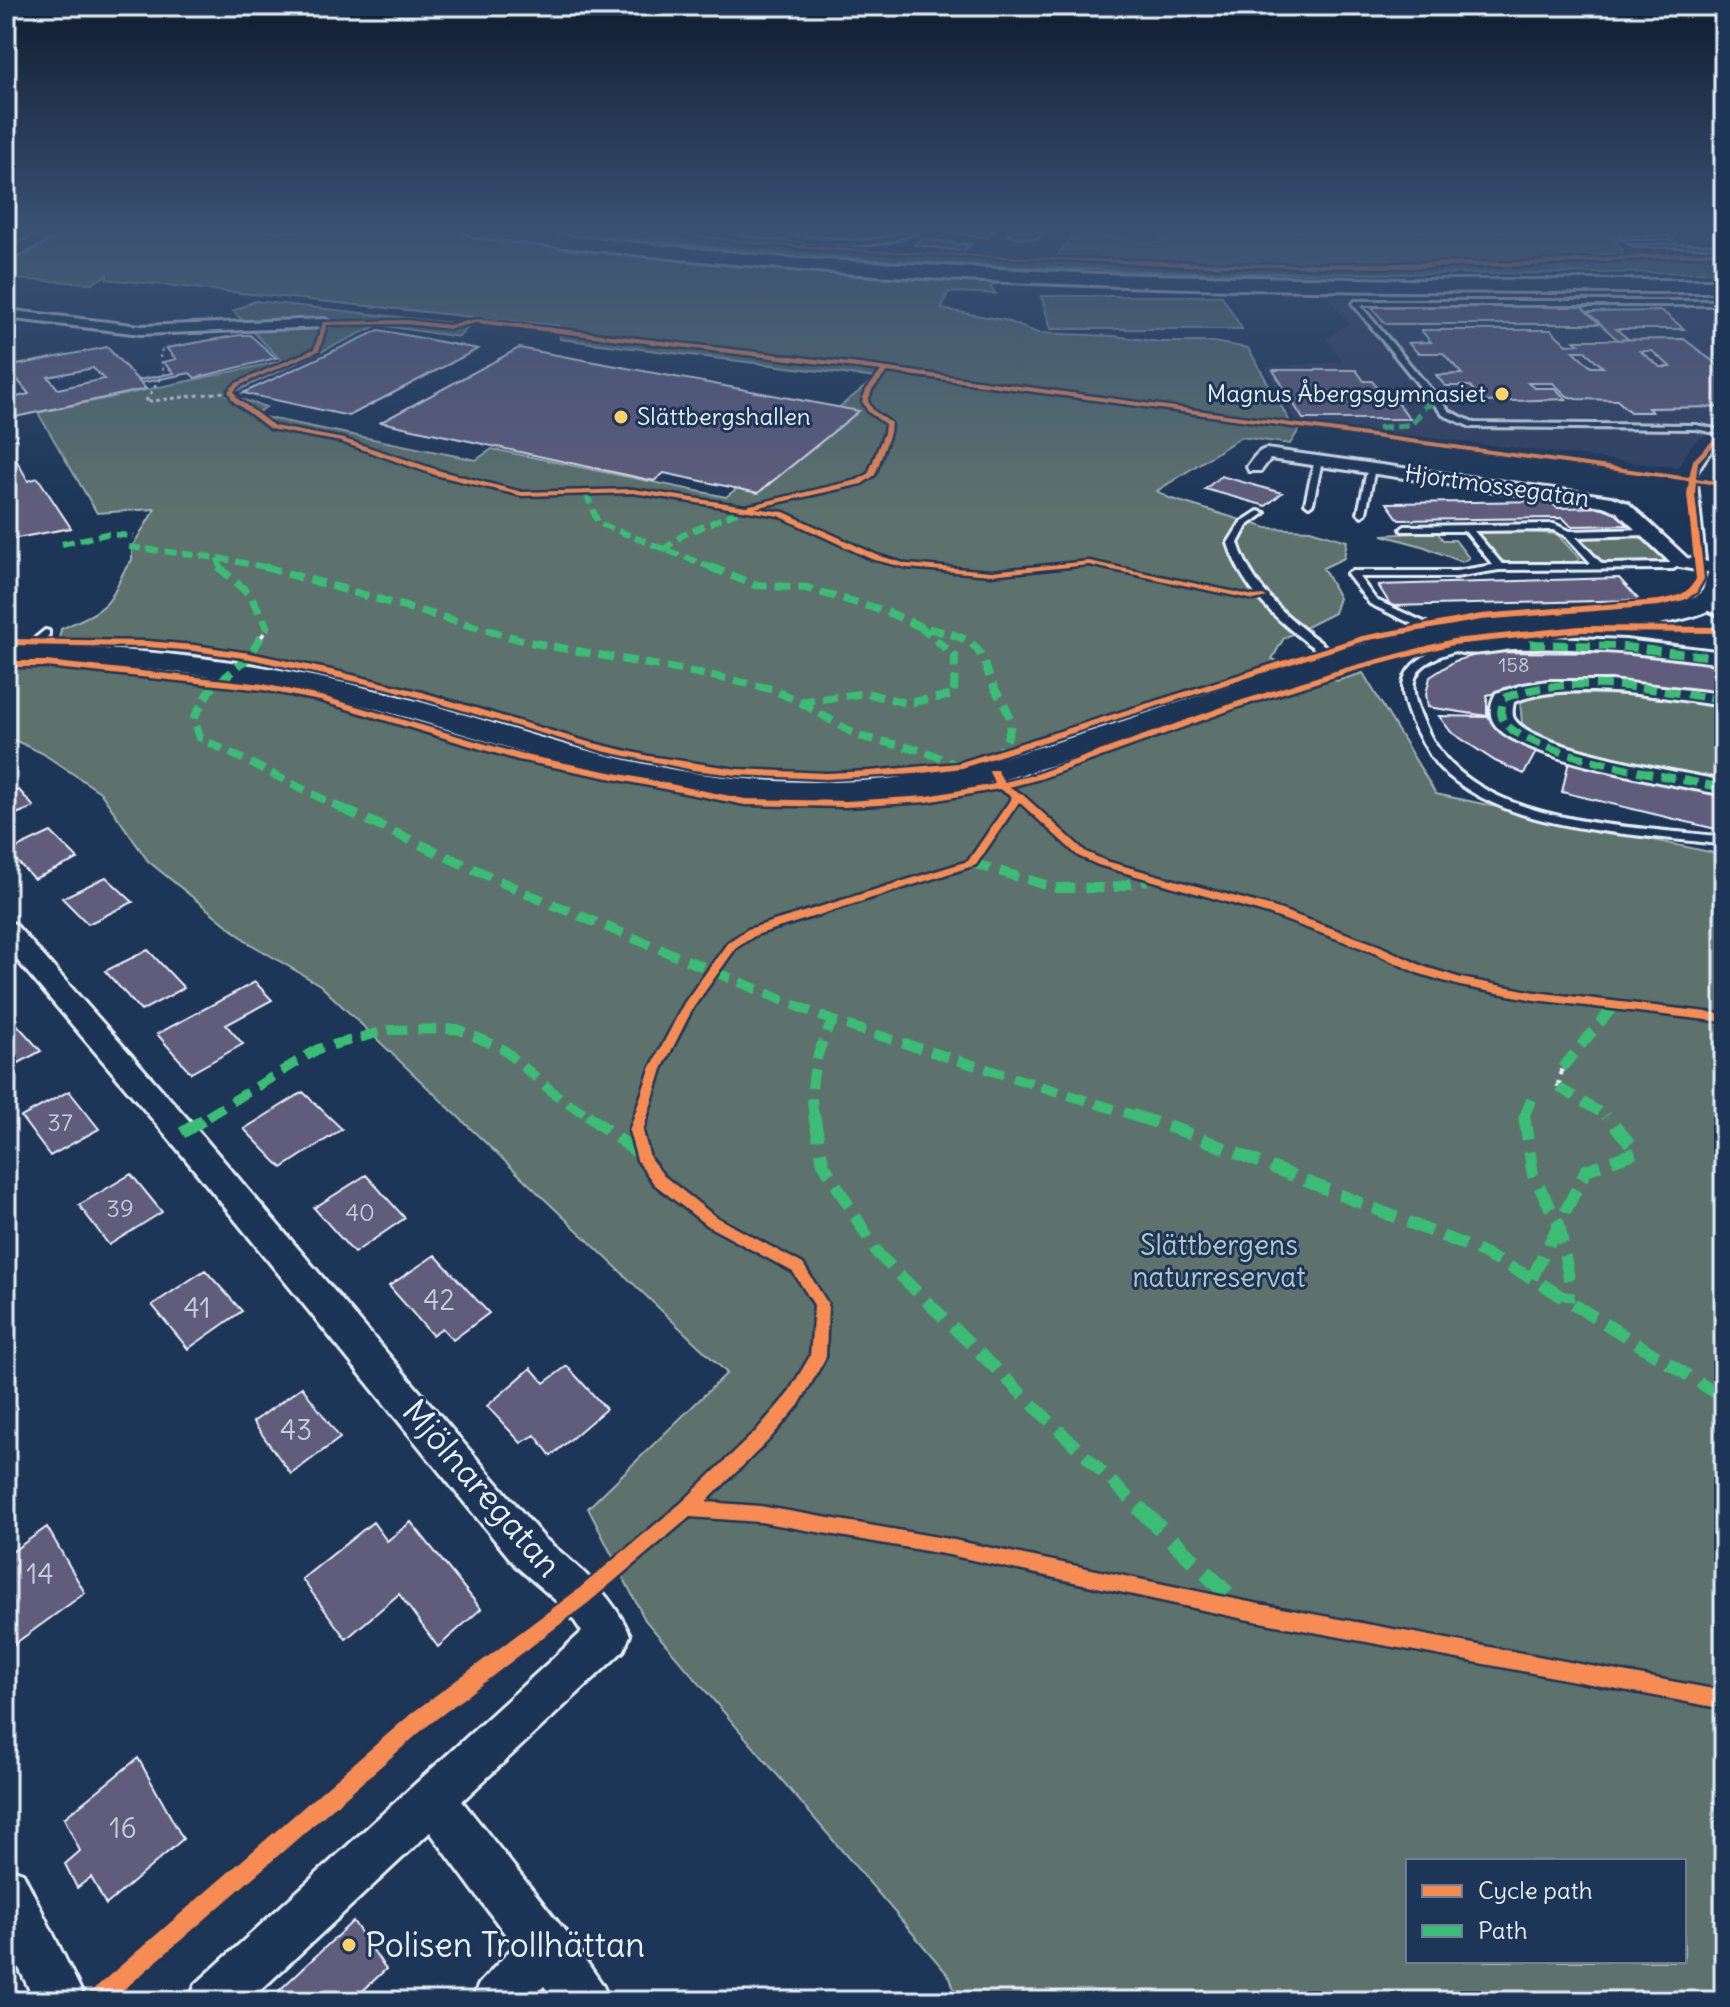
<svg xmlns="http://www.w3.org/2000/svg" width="1730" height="2007" viewBox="0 0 1730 2007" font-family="Delius,sans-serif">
	<rect width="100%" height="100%" fill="#1d3557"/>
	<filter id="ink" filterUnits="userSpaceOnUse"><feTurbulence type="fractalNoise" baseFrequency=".0125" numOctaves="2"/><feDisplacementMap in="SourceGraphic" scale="16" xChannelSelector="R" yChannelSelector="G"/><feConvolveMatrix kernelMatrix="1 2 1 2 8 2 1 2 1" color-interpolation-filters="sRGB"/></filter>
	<g filter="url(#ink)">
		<path fill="#314162" d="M1724,296V425L1693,443L1677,468L1295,421L1265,367L1343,361L1326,339L1349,323L1327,297Z"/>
		<path fill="#5d726d" stroke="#a2b2b2" stroke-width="2" fill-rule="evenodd" d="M75,231H440L521,241L1002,280L990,287L996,294L948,292L941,309L1004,320L1038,333L1114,336L1160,342H1213L1248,348L1289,420L1299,430L1290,444L1241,437L1157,491L1169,498L1267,528L1310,530L1347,541L1344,558L1323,568L1339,598L1334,613L1284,638L1272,659L1337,681L1363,673L1436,794L1724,855V2001H958L950,1977L645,1620L588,1508L727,1373L320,985L249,943L148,861L100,792L42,753L6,736V671L59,639L61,629C76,621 100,614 110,599C120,585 119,574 132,560V547L155,509L97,513L38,413L282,361L233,311L255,301L470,325L459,337L378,325L228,395L266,407L254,415L476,460L492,449L726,497L876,378L560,339L559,326L107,279V275L93,283L6,279V262L50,238ZM1408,1861H1684V1961H1408Z
			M568,231H649L795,247L910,255L1245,266H1533L1724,254V272C1340,275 951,280 568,231Z
			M754,231H905C873,248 791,237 754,231Z
			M1172,231H1609L1624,252L1523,263L1238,262L1055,258L1075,233L1160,243Z
			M1041,296H1222L1242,329H1051Z
			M1492,530L1557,534L1580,559L1574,563L1505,562L1495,557L1479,536L1478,533Z
			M1437,532L1443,540H1455L1469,558L1462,562L1422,546L1382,535Z
			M1589,537H1640L1666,561L1603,563L1582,540Z
			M1538,693L1641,695L1724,705V780L1577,750L1539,739L1522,723L1520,701L1525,694Z"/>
		<path fill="#605d7c" stroke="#e8f1f8" stroke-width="2" fill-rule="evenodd" d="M933,231H996L988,238Z
			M1014,231H1046L1036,240L1007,236Z
			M1616,236H1668L1673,240H1621Z
			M922,239L970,245L963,251L915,245Z
			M1628,244H1724V248H1633Z
			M1369,304H1578L1601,324H1386Z
			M1662,311L1684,329H1616L1628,339L1618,340L1587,312Z
			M379,330L478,349L349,416L243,393Z
			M1421,330H1551L1567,345L1579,344L1574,340L1684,339L1724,370V407L1648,408L1652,412H1630L1617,400L1576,399L1567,396L1553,383H1528L1534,388H1555L1566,399L1484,402L1470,386H1445L1436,375L1462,374L1443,353H1418L1408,343L1431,342ZM1574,351H1585L1603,367H1591ZM1640,351H1652L1671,367H1660Z
			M240,335H250L276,358L195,378L190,373L141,383L138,380L174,373L163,362L176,359L166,348Z
			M107,347L146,389L6,419V404L15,402L12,398L29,394L7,367ZM93,368L104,379L58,389L48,377Z
			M519,348L859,411L758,493L664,473L654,481L381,422Z
			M1273,370H1356L1364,381H1372L1386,399H1395L1410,419H1303Z
			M6,441L28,481L38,478L71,528L6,540Z
			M1221,476L1282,493L1266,506L1205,489Z
			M1550,501L1557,508L1614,507L1631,525L1571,526L1563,518L1399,520L1387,503Z
			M1619,578L1639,600L1391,606L1378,585Z
			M1486,652L1629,653L1724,664V695L1632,685L1531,684L1487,695V716L1428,707L1426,694L1430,677L1455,661Z
			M1439,716L1488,717L1521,744L1537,750L1524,774L1495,761L1451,732Z
			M1569,761L1724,797V831L1562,792Z
			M19,790L34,807L6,818V793Z
			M51,832L78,859L34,879L8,852Z
			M106,877L133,902L88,924L62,898Z
			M148,950L184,988L141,1011L105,971Z
			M255,982L272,1000L226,1025L243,1044L191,1073L157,1034Z
			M12,1019L41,1051L6,1070V1022Z
			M69,1091L99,1129L50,1156L21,1117Z
			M303,1092L342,1129L282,1168L244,1129Z
			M131,1174L162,1212L109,1245L79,1205Z
			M366,1175L405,1218L354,1253L314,1208Z
			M435,1255L489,1313L453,1340L442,1328L432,1335L389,1286Z
			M205,1270L242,1311L188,1349L152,1305Z
			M567,1366L606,1409L551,1456L535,1435L521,1443L487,1406L531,1368L544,1383Z
			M302,1387L340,1438L291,1474L253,1422Z
			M373,1522L387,1541L411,1522L481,1609L438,1647L399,1594L346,1639L302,1579Z
			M47,1527L85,1593L6,1650V1556Z
			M138,1758L183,1839L106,1905L91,1877L77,1888L65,1864L80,1851L64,1818Z
			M353,1921L386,1969L352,2001H268Z"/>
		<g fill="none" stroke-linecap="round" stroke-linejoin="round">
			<defs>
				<path id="lane" d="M735,231L851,241L874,240L917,231C875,253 818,245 772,238C760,236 746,235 735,231Z
					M1714,231H1724V233Z
					M1355,301H1724V305H1360L1449,411L1475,423L1696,425L1724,431V435L1696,429L1471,427L1443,415L1353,304Z
					M1315,459L1322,461L1313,503L1309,506L1305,503Z
					M1368,466L1375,468L1366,513L1362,516L1358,513Z
					M1258,511L1265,513L1247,526L1238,543C1255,596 1299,627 1343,659V663H1335C1290,631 1245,598 1228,543L1241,522Z
					M1554,524L1570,531L1648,529L1652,532L1648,535L1576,537L1602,564L1671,563L1681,559L1686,562L1673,569L1499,570L1456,577H1359L1376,600L1446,632L1464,647C1456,652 1445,653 1436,658C1403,673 1413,698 1425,725C1469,829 1629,824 1724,837V845C1634,832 1509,835 1440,768C1433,761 1428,751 1423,743C1415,729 1407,714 1404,698C1397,667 1426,652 1451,646L1438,636L1370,604L1347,574L1352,571H1456L1493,565L1465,531H1402L1401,529L1405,526ZM1553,530L1566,536L1592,564H1502L1474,531Z
					M6,598L13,601L9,609L6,610Z
					M45,630L49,631V635L25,657H17V653Z"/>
				<path id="street" d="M6,310L141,326L325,319L332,323L325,327L141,334L6,318Z
					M1266,449L1612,497L1628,503L1687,558L1724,565V575L1674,566L1616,511L1603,506L1270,459L1261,471H1249L1247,467C1252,460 1257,451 1266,449Z
					M1706,597L1724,604V617L1699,607L1696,603L1699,599Z
					M1525,636L1625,640L1724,652V664C1655,655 1584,646 1514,649C1498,650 1460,660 1449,647L1459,641Z
					M1548,681H1611L1724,694V706C1663,698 1572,679 1514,702C1513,708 1511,715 1515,720C1535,749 1685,773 1724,781V795C1679,785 1516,760 1494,723C1488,714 1491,702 1496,693L1523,685Z
					M6,921L15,924L193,1125L544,1538C578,1567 612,1593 630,1635L624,1650L462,1801L564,1930L602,1984L610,2001H555L544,1986L530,2001H471L479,1984L514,1946L430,1832L249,2001H188L196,1984L582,1632L568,1611L516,1566L171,1141L6,947Z
					M6,1867L23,1873L86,2001H35L6,1941Z"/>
				<path id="secondary" d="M46,231H67L6,261V250Z
					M1724,446V600C1692,635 1529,633 1477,637C1457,639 1436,644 1416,648C1321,676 1226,707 1132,739C1063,762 994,786 922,796C859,805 795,804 733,798C609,787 493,739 373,708C253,676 130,663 6,664V646C135,646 261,661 386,693C473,714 557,747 645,764C699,776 754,781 810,782C923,784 1008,758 1114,724C1213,692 1311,656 1412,631L1473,620L1667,606L1696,597L1703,590L1709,570L1699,474L1716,448Z"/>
				<path id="highway" d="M464,231H518L785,258L1097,274L1411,280H1724V292C1464,292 1203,292 943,279C786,271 629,255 473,236Z"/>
			</defs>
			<use href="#lane" stroke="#e8f1f8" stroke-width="6"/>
			<use href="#street" stroke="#e8f1f8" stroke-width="6"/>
			<use href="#secondary" stroke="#e8f1f8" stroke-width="6"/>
			<use href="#highway" stroke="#e8f1f8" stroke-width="6"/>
			<path stroke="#e8f1f8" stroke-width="2" stroke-dasharray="3 3" stroke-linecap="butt" d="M159,380L164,373L160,356L163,347"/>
			<path stroke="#e8f1f8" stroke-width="3" stroke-dasharray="4 4" stroke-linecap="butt" d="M161,378L145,402L231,391"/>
			<path stroke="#e8f1f8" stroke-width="4" stroke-dasharray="5 5" stroke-linecap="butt" d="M261,637L268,629"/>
			<path stroke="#e8f1f8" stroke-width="5" stroke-dasharray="6 6" stroke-linecap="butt" d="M1558,1087L1562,1068"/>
			<use href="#lane" fill="#1d3557" fill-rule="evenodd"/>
			<use href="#street" fill="#1d3557" fill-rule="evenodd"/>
			<use href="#secondary" fill="#1d3557" fill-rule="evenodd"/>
			<use href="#highway" fill="#1d3557" fill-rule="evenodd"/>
			<path stroke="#3abd76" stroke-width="6" stroke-dasharray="12 6" stroke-linecap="butt" d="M1378,428L1411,425L1426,405L1438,404
				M586,493L598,523L715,569
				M62,544L106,534L134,536
				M129,547L218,558L275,569
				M663,550L683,535L741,510
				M218,558L221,569"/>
			<path stroke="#3abd76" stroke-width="8" stroke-dasharray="15 8" stroke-linecap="butt" d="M219,567L251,596L268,629
				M265,567L529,642L713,676L771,689L800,702L866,693L906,703L954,695L955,656L919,626C934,631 962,634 973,645C985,656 986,671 993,685C1005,710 1020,719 1002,748L1004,752
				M710,567L755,585L806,588L885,611L919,626
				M261,637L249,657L209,691L194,718L200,738L345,810
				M1530,644L1616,646L1724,658
				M1724,700C1655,690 1571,672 1504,698C1502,706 1499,715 1504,722C1528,755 1681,779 1724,788
				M800,702L858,736L924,751L954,764"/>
			<path stroke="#3abd76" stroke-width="10" stroke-dasharray="19 10" stroke-linecap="butt" d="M341,808L530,895L833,1021L1139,1117
				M972,863L1056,888H1111L1147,880
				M1562,1068L1614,1006
				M1558,1087L1608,1117
				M207,1117L318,1049L389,1030L458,1029L503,1049L555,1094L590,1117
				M814,1117C808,1085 816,1049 833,1021
				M1524,1117L1534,1093"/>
			<path stroke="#3abd76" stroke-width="12" stroke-dasharray="25 12" stroke-linecap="butt" d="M587,1115L639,1154
				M814,1115L823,1163L878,1254L1140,1509
				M1132,1115L1182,1131L1472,1248L1532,1278L1724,1398
				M1524,1115L1533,1175L1559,1224L1570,1284L1568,1301
				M182,1133L211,1115
				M1532,1278L1586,1170L1637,1152L1606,1115"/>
			<path stroke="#3abd76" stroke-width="16" stroke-dasharray="31 16" stroke-linecap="butt" d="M1138,1507L1241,1607"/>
			<defs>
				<path id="cycleway" d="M657,231L781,244L863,250L1053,258L1258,264L1530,262L1724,250V254L1530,266L1394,268L1189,266L822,250L740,243Z
					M476,319L859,364L1689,477L1693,460L1724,429V435L1698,462L1696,478L1724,482V486L1696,482L1695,494L1704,579L1696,593L1684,600L1659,606L1481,620L1364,641L962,768L914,774L826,779L737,775L693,770L602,751L390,689L250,659L194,651L147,647L6,645V639L147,641L194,645L250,653L336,671L422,692L585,741L649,756L737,769L826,773L870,771L958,763L1362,636L1481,614L1659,600C1677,596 1686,596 1696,579L1687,494L1689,481L887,372L872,390L868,401L873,410L891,423L890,433L875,475L862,484L755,508L784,512L877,555L907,564L991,571L1089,561L1254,596L1263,595L1267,597L1254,600L1089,565L991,575L907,568L871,559L779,516L633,493L522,496L435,475L341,442L270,429L233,401L228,391L236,383L314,349L323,322L406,320L449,325ZM476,323L881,371L866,390L862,401L868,412L885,424L884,433L868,474L857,480L746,506L633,489L522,492L441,471L344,439L274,426L238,399L234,391L240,385L319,351L327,325L406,324L449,329Z
					M1580,626L1724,627V633L1580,632L1453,645L1351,672L1242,706L1040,779L1009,787L1022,794L1086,852L1106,861L1276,908L1378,945L1425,967L1461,978L1535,992L1724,1014V1022L1535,1000L1460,986L1417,973L1370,951L1268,914L1098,865L1078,856L1019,802L976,865L756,935L736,948L693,1008L662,1069L643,1131L650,1158L664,1176L716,1217L803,1264L828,1304L826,1357L799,1405L767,1442L706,1502L760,1506L949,1539L1244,1601L1724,1691V1709L1244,1619L949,1555L760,1522L690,1517L588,1603L426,1727L111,2001H84L88,1994L412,1713L576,1591L681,1503L755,1432L787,1395L810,1356L814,1305L793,1272L706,1225L654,1184L637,1160L629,1131L650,1069L684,1003L728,942L748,929L968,861L1012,797L999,789L927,802L846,807L745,805L518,760L320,701L263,690L46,667H6V661H46L263,684L325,697L520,754L745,799L846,801L927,796L995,784L989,772L991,770H997L1004,782L1033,775L1236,702L1345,668L1453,639Z"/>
			</defs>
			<use href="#cycleway" stroke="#1d3557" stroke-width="5"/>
			<use href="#cycleway" fill="#f68b52" fill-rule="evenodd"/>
		</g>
	</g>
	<linearGradient id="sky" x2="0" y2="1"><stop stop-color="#101d30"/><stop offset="0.45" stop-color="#3a5174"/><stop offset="1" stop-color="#3a5174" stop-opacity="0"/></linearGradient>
	<rect width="1730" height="512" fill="url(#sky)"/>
	<g fill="#ffd166" stroke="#1d3557" stroke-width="3">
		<circle cx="1502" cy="394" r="8"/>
		<circle cx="621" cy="417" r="8"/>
		<circle cx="349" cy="1945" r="8"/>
	</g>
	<g text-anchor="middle" stroke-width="6" stroke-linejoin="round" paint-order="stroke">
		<g font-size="20" fill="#c6ccd9">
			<text x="1514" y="672">158</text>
		</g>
		<g font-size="24" fill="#e8f1f8" stroke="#1d3557" text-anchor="end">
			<text x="1486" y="402">Magnus Åbergsgymnasiet</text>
			<text x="637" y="425" text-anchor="start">Slättbergshallen</text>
		</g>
		<g font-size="24" fill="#e8f1f8" stroke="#1d3557">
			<text transform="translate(1497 486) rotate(8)" y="8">Hjortmossegatan</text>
		</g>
		<g font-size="24" fill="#c6ccd9">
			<text x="60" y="1131">37</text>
			<text x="120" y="1217">39</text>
			<text x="360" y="1221">40</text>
		</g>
		<g font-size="28" fill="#b7c5c7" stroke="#1d3557">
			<text x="1219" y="1255">Slättbergens<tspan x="1219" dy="32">naturreservat</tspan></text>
		</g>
		<g font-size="28" fill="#c6ccd9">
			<text x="439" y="1310">42</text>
			<text x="197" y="1318">41</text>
			<text x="296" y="1440">43</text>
			<text x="40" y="1584">14</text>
			<text x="123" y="1838">16</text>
		</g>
		<g font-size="34" fill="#e8f1f8" stroke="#1d3557">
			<text transform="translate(482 1488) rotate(49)" y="12">Mjölnaregatan</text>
		</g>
		<g font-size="34" fill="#e8f1f8" stroke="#1d3557" text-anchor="start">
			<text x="365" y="1957">Polisen Trollhättan</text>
		</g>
	</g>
	<rect width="1730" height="2007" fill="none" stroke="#1d3557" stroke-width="32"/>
	<rect x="16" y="16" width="1698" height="1975" fill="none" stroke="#e8f1f8" stroke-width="3" filter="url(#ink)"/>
	<rect x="1406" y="1859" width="280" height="104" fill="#1d3557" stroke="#6e8097" stroke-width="2"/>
	<rect x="1422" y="1885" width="40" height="12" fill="#f68b52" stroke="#6e8097" stroke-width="2"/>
	<text x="1478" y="1899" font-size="24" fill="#e8f1f8">Cycle path</text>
	<rect x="1422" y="1925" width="40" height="12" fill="#3abd76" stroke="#6e8097" stroke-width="2"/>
	<text x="1478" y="1939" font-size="24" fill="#e8f1f8">Path</text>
</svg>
